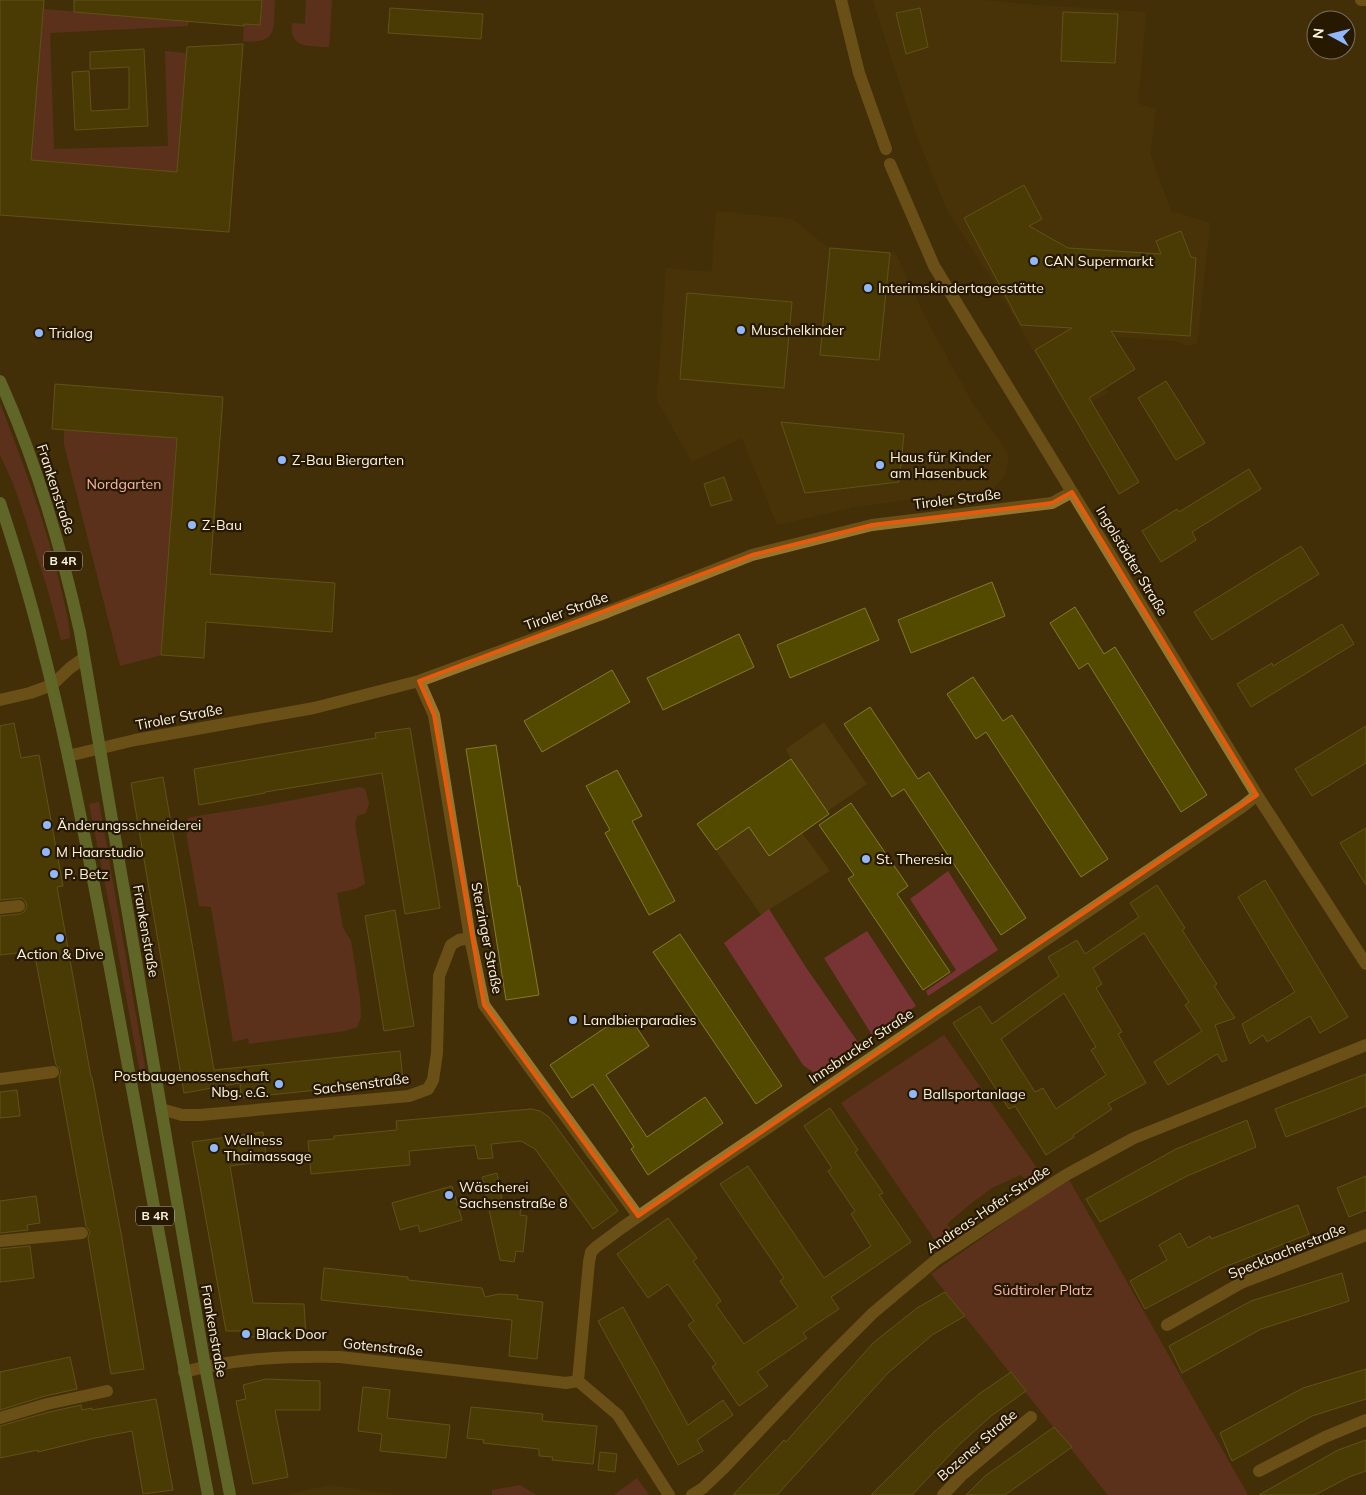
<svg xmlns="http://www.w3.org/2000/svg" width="1366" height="1495" viewBox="0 0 1366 1495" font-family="Mulish,sans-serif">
	<rect width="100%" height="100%" fill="#433008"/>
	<path fill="#4e390c" d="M873,0H980L1020,4L1146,12L1138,104L1156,109L1150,153L1171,211L1210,223L1197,344L1187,346L1176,341L1086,335L1092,366L1108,392L1071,415L993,281L948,212L917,137Z
		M716,211L792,219L827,247L895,252L929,325L972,402L1009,455L1005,475L994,488L854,507L777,525L742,438L692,462L657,400L666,268L712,272Z
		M824,722L867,784L800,830L830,871L761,915L697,824L791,759L786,749Z
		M330,1485L395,1495H286Z"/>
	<path fill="#783435" d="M262,0H275C273,29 279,44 243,41L244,24L260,25Z
		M306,0H332L329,47C310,46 289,49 292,23L305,24Z
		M43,9L189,21L188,26L50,33L54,149L168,146L165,51L186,53L177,172L31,160Z
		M0,403C23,464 47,526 61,589C65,605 69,622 70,638L61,640L49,594L24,515L13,483L0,455Z
		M64,430L177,438L161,655L120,666L64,444Z
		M360,787L365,789L369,803L366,813L357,816L355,824L365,884L355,889L337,893L343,928L351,941L360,998L361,1017L357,1027L345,1031L249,1044L248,1038L233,1042L211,907L199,906L187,838L186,826L188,818L197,816L262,806Z
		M99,802L145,1067L146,1081L143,1082L140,1073L113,924L89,804Z
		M948,871L998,950L928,996L926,991L956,970L910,899Z
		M769,909L807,969L860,1045L817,1075L803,1065L724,943Z
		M867,931L916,1006L872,1035L824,958Z
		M944,1035L1041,1174L1029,1181L1020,1175L992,1188L969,1205L947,1224L953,1233L937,1243L841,1103Z
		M1068,1178L1248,1495H1108L931,1274Z
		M637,1478L649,1495H614Z
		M520,1485L536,1495H492V1490Z"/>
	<path fill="#534a00" stroke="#847a2b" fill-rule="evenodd" d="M0,0H44L31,160L177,172L187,47L243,44L229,232L0,215Z
		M74,0H262L260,25L244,24V26L74,12Z
		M390,8L483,14L481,39L388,33Z
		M920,8L928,47L906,54L896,13Z
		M1063,12L1118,14L1115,63L1061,61Z
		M144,49L148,126L75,130L72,72L89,71L91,111L129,109V67L90,69V52Z
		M1024,185L1042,219L1029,226L1068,248L1161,254L1156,241L1181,231L1191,257L1196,258L1190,336L1111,331L1135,369L1089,398L1139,482L1119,494L1035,350L1072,328L1021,325L964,218Z
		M830,248L890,253L879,360L820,355Z
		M687,293L792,302L784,388L680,379Z
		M1166,381L1205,443L1176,460L1138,398Z
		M55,384L223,397L210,574L335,583L332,632L206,622L204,658L161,655L177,438L52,429Z
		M781,422L904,434L899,482L805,493Z
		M1249,469L1261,489L1192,532L1196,540L1161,562L1142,531L1177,509L1179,512Z
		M724,477L732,500L711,506L704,484Z
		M1301,546L1319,574L1212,640L1194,612Z
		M992,582L1005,616L911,653L898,620Z
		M1075,607L1104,654L1115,647L1207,795L1181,812L1088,663L1079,669L1050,623Z
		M865,608L879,640L790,678L777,645Z
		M1342,624L1354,644L1251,707L1237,684L1272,663L1273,666Z
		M739,634L754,667L663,710L647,678Z
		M612,670L630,702L542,752L524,721Z
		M973,677L1003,721L1012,715L1108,859L1081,877L986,732L976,739L947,694Z
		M870,707L918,779L929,772L1026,918L1001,935L904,789L892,797L844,724Z
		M14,723L21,758L39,755L63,886L57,887L91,1077H92L121,1233L144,1369L111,1374L88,1238L90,1232L86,1226L59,1078L61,1070L56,1065L54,1056L34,951L0,955V916L20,914L24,912L27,906L25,901L22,898L0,900V726Z
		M1366,726V763L1312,796L1295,769Z
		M410,728L440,908L405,914L382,773L265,792V793L199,805L194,769L376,738L375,733Z
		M496,745L518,886H520L539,995L506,1000L466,749Z
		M791,759L829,814L769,856L749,827L716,850L697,824Z
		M617,770L642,816L632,821L675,901L649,915L605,833L610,830L586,786Z
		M163,777L214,1070L400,1051L403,1081L241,1098L240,1083L184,1093L131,783Z
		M851,803L908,886L897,894L950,972L923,990L848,879L854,875L819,825Z
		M1366,828V885L1340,843Z
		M1265,880L1348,1017L1320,1033L1310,1016L1267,1042L1263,1035L1250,1044L1242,1024L1295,992L1238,897Z
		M1157,885L1185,928L1182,930L1217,984L1214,986L1235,1018L1215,1025L1227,1060L1222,1062L1217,1054L1168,1085L1154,1062L1202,1031L1185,1005L1189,1002L1144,933L1093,968L1102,984L1096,988L1122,1032L1118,1034L1146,1083L1108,1104L1112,1109L1073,1135L1074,1137L1046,1155L1015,1106L1009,1109L953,1023L980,1006L992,1024L1059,976L1048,957L1077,940L1085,954L1139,917L1130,903ZM1064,993L1096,1047L1091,1050L1106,1075L1056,1109L1043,1088L1035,1092L1001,1039Z
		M395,910L414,1026L384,1031L365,916Z
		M680,934L782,1086L756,1104L653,952Z
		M627,1013L649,1046L606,1075L647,1137L705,1097L723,1123L648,1175L631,1149L634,1147L593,1084L572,1098L550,1065Z
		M1366,1074V1106L1286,1137L1275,1109Z
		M17,1090L20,1116L0,1118V1092Z
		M830,1108L858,1150L855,1152L883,1193L879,1195L911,1242L831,1297L839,1309L803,1333L807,1338L757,1372L768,1386L739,1406L712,1367L716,1364L688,1325L694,1321L668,1284L648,1298L617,1254L668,1218L697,1258L693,1261L721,1301L716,1305L744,1344L798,1307L780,1281L784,1278L720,1184L748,1166L824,1278L871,1246L851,1214L855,1211L828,1171L832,1168L804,1126Z
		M531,1109L540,1111L549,1117L555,1125L618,1211L593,1229L535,1149L521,1141L491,1144L493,1158L478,1159L475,1145L409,1151L410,1165L311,1174L308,1141L334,1139V1136L397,1130L396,1121Z
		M1247,1120L1256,1147L1187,1176L1100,1222L1086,1199L1176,1149Z
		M263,1132L267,1161L230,1166L253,1303L304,1304L306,1337H243L242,1331H226L192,1142Z
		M497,1173L502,1200L521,1202L520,1215L527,1216L523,1252L516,1251L514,1262L500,1260L482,1177Z
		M1366,1176V1210L1349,1217L1337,1188Z
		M452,1186L462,1220L420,1232L418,1225L400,1230L392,1203Z
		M36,1196L40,1223L27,1225L28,1230L0,1233V1201Z
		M1298,1205L1309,1234L1222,1268L1145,1309L1130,1281L1167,1260L1159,1245L1180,1233L1188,1248L1210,1236L1211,1239Z
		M30,1246L34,1278L0,1282V1249Z
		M324,1268L408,1277V1280L482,1288L485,1297L499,1294L518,1295L517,1299L543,1302L537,1359L509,1356L512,1320L321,1300Z
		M1342,1273L1349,1301L1261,1329L1182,1373L1169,1346L1251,1301Z
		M945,1292L965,1316L932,1335L888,1373L777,1495H733L784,1440L786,1442L873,1343L917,1308Z
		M623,1307L688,1425L723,1400L733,1415L697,1440L703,1451L678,1465L598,1321Z
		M70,1357L77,1389L45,1396L0,1410V1372Z
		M1366,1369V1399L1312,1416L1232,1461L1220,1433L1303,1388Z
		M1011,1372L1026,1391L991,1416L959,1445L912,1495H871L934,1432L979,1394Z
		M266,1379L320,1381V1410H275L288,1477L253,1484L236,1401L246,1399L243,1385Z
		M363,1387L390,1390L387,1418L450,1425L446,1458L380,1451L382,1434L358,1431Z
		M156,1399L173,1490L143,1494L132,1431L95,1438L38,1452V1450L0,1458V1426L49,1412L81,1405L82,1410L92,1408V1410Z
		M471,1407L543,1414L542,1421L597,1426L593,1464L552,1460L553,1457L539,1456V1449L483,1443L484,1440L467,1438Z
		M1054,1427L1072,1447L1005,1495H966L985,1476Z
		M1366,1440V1471L1349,1477L1315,1495H1259L1338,1450Z
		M600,1452L617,1454L615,1472L598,1470Z"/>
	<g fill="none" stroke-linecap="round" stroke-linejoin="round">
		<path stroke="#99752c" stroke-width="12" d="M841,0L859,73L886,149
			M1361,0H1366
			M890,164L934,266L1257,795L1366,964
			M419,681L434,715L470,938L484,1005L638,1216
			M0,700L30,693L52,685L70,668L84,658
			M68,756L135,740L314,708L419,681L607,612L752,555L872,525L1052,503L1072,492
			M0,908L19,906
			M0,1079L53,1072
			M161,1109L182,1115H200L409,1096L428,1089L433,1080L437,1053L439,976L451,945L459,940L470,938
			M0,1241L82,1233
			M1167,1325L1241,1283L1366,1235
			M184,1372C237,1358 286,1356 340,1357L566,1383L578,1381
			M578,1381L589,1262L591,1252L596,1247L623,1227L701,1173L1242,807L1257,795
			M578,1381L618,1415L669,1495
			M0,1418L47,1404L107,1391
			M1259,1471L1325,1437L1366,1420
			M692,1495L703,1488L724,1468L827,1359L873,1313L936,1260L993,1222L1066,1175L1134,1138L1366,1045
			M943,1495L961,1476L1031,1417"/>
		<path stroke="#80a94e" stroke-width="12" d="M0,381C36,461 61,546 80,632L205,1366L230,1495
			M0,503C52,656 81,815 111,974C143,1148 175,1321 208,1495"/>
	</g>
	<path d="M0 0H1366V1495H0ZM1072,492L1257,795L638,1216L484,1005L434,715L419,681L752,555L872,525L1052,503Z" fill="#433008" fill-opacity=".55" fill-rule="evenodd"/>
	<path fill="none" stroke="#e8590c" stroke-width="4" stroke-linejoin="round" d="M1072,492L1257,795L638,1216L484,1005L434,715L419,681L752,555L872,525L1052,503Z"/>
	<g fill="#91b8fd" stroke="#271800" stroke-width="2">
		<circle cx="1034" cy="261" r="5"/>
		<circle cx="868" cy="288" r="5"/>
		<circle cx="741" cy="330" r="5"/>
		<circle cx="39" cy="333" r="5"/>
		<circle cx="282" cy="460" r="5"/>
		<circle cx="880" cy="465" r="5"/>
		<circle cx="192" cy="525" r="5"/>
		<circle cx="47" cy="825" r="5"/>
		<circle cx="46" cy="852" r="5"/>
		<circle cx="866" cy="859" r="5"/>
		<circle cx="54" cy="874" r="5"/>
		<circle cx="60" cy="938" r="5"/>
		<circle cx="573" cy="1020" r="5"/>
		<circle cx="279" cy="1084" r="5"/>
		<circle cx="913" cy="1094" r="5"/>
		<circle cx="214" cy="1148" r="5"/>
		<circle cx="449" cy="1195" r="5"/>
		<circle cx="246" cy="1334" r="5"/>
	</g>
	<g text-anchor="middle" stroke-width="4.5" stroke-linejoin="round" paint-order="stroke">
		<g fill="#271800" stroke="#bcb2a1" stroke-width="1">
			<rect x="44" y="551.5" width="38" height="19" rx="4"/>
			<rect x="136" y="1206.5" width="38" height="19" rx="4"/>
		</g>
		<g font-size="12" font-weight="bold" fill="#fcf4e6">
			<text x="63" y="565">B 4R</text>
			<text x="155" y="1220">B 4R</text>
		</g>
		<g font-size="14" fill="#fcf4e6" stroke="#271800" text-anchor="start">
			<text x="1044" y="266">CAN Supermarkt</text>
			<text x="878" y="293">Interimskindertagesstätte</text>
			<text x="751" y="335">Muschelkinder</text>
			<text x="49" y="338">Trialog</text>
			<text x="890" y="462">Haus für Kinder<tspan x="890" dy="16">am Hasenbuck</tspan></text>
			<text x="292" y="465">Z-Bau Biergarten</text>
			<text x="202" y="530">Z-Bau</text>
			<text x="57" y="830">Änderungsschneiderei</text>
			<text x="56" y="857">M Haarstudio</text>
			<text x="876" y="864">St. Theresia</text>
			<text x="64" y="879">P. Betz</text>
			<text x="60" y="959" text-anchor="middle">Action &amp; Dive</text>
			<text x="583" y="1025">Landbierparadies</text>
			<text x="269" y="1081" text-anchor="end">Postbaugenossenschaft<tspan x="269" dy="16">Nbg. e.G.</tspan></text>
			<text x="923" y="1099">Ballsportanlage</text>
			<text x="224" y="1145">Wellness<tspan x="224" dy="16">Thaimassage</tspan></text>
			<text x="459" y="1192">Wäscherei<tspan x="459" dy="16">Sachsenstraße 8</tspan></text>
			<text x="256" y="1339">Black Door</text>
		</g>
		<g font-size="14" fill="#fab5b2" stroke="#271800">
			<text x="124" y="489">Nordgarten</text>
			<text x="1043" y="1295">Südtiroler Platz</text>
		</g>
		<g font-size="14" fill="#fcf4e6" stroke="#271800">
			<text transform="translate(56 489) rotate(72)" y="5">Frankenstraße</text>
			<text transform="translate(957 499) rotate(-7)" y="5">Tiroler Straße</text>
			<text transform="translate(1132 561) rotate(59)" y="5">Ingolstädter Straße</text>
			<text transform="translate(566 611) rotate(-20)" y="5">Tiroler Straße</text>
			<text transform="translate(179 717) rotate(-11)" y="5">Tiroler Straße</text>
			<text transform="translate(146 931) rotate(80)" y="5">Frankenstraße</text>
			<text transform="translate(487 938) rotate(79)" y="5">Sterzinger Straße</text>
			<text transform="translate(861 1046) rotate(-34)" y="5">Innsbrucker Straße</text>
			<text transform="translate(361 1084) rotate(-7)" y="5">Sachsenstraße</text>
			<text transform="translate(988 1209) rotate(-34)" y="5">Andreas-Hofer-Straße</text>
			<text transform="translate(1287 1251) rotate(-22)" y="5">Speckbacherstraße</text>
			<text transform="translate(214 1331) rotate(80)" y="5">Frankenstraße</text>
			<text transform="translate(383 1347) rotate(6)" y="5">Gotenstraße</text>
			<text transform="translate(977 1445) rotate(-41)" y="5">Bozener Straße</text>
		</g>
	</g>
	<g transform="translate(1331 35) rotate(277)"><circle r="24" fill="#271800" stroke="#7c705c"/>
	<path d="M0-4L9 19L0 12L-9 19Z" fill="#91b8fd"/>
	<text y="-8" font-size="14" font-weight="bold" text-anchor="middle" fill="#fcf4e6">N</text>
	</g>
</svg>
